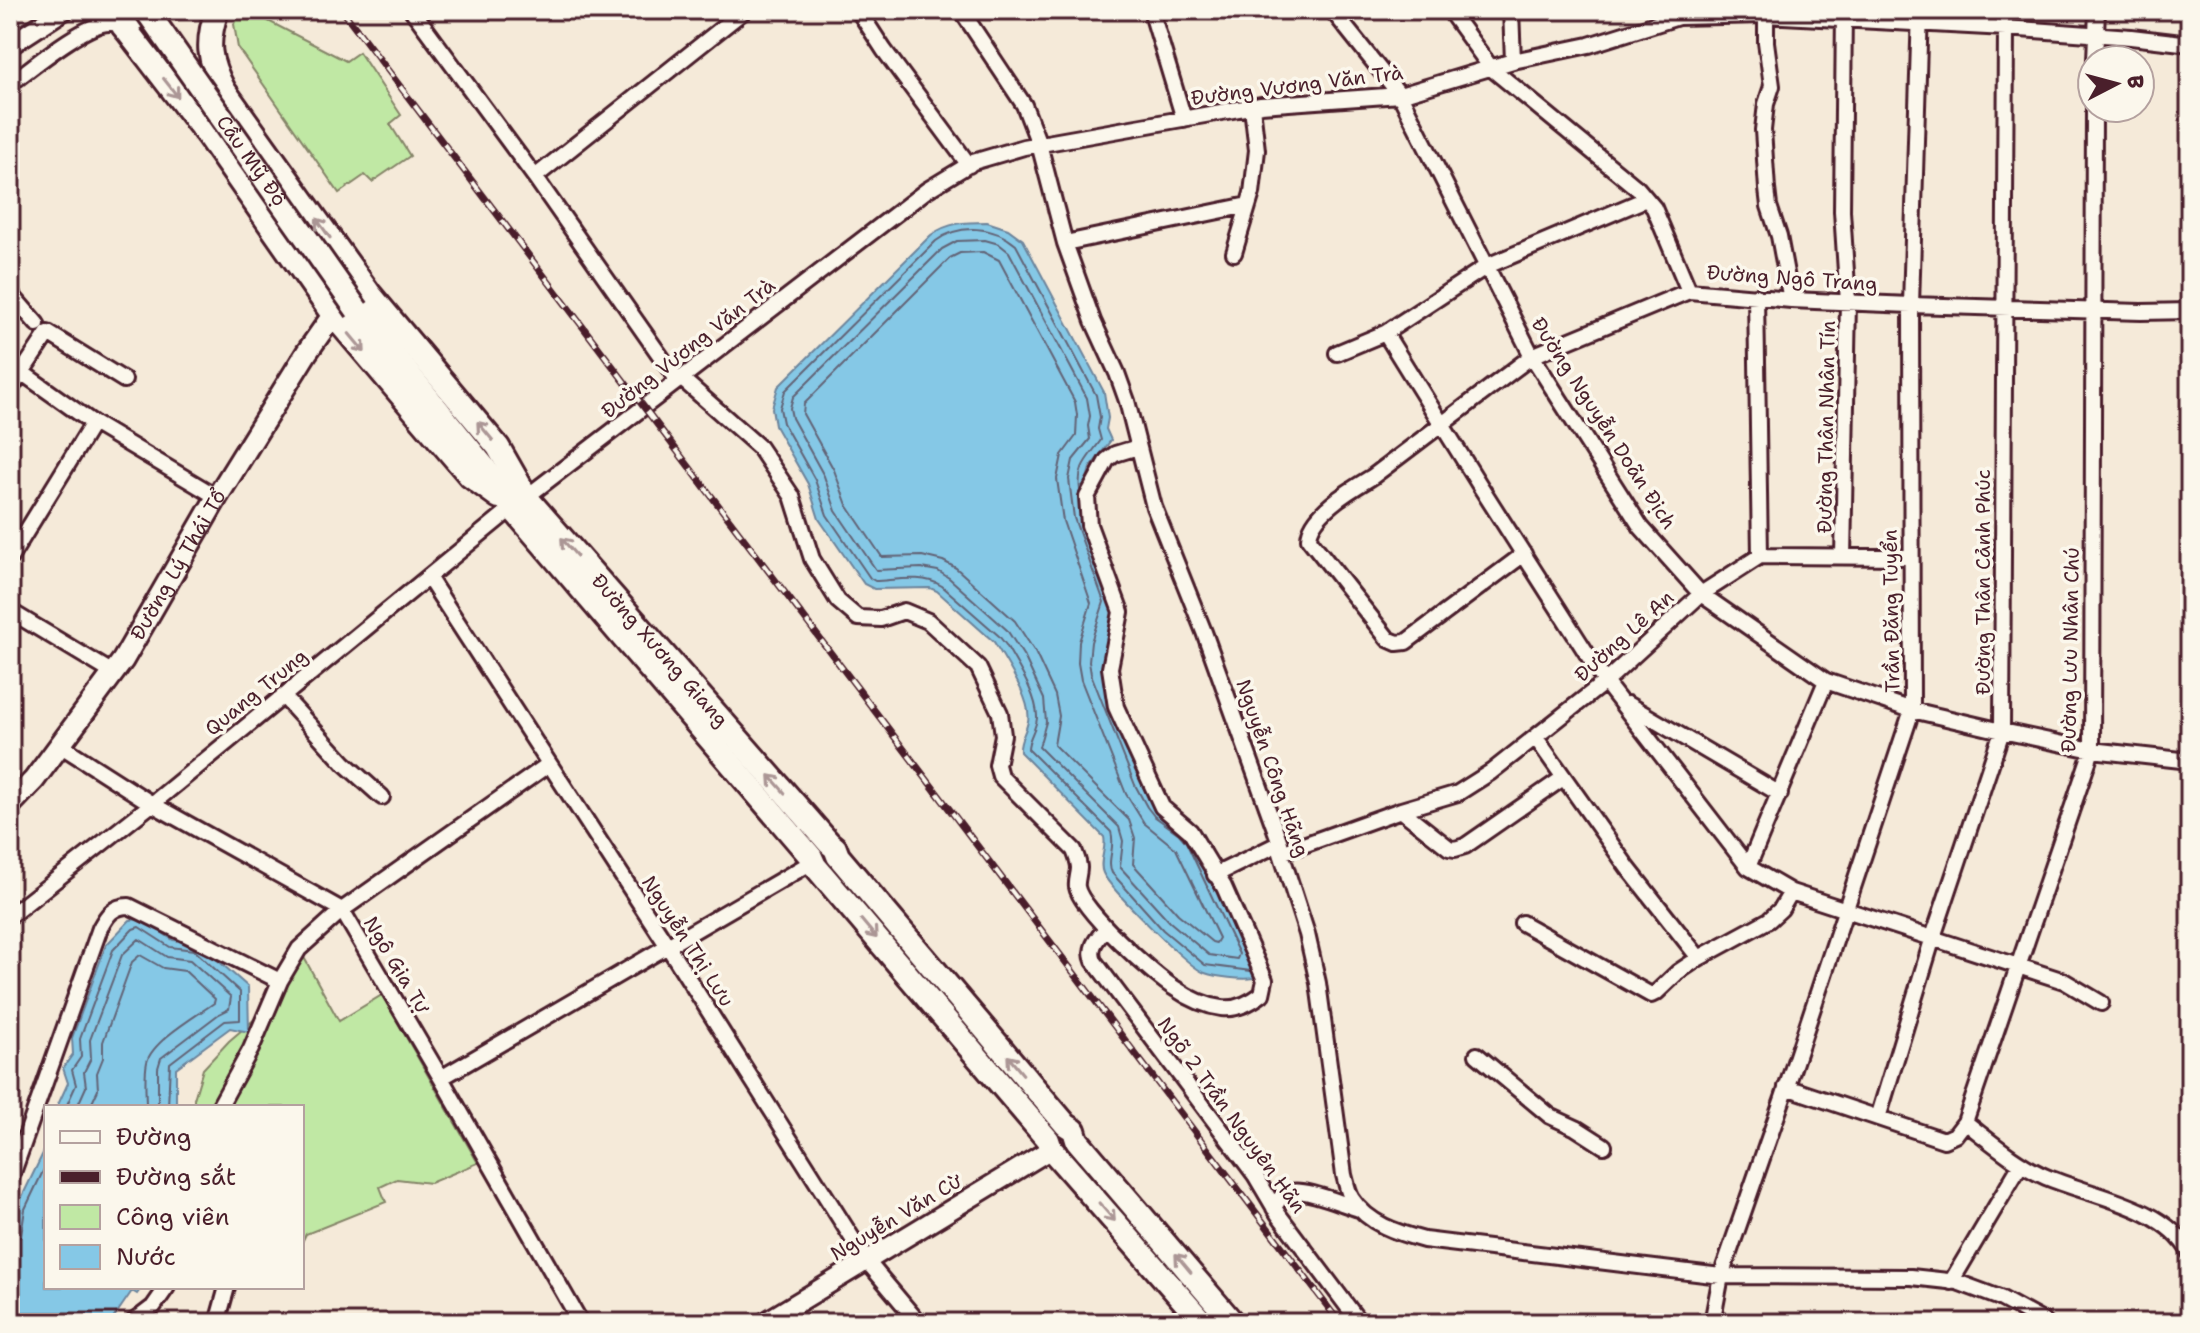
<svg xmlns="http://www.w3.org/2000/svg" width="2200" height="1333" viewBox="0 0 2200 1333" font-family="'Shantell Sans',sans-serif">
	<rect width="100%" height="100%" fill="#f5ead9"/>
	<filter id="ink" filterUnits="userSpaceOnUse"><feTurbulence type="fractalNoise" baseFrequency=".0125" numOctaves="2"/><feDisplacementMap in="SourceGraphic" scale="16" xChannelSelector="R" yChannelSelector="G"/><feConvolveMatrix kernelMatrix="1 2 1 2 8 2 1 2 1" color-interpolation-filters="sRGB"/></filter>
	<g filter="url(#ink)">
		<path fill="#c0e8a4" stroke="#858468" stroke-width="2" d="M239,10H247L346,61L359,52L401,115L390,124L410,156L372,182L365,175L339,193L238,48L234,24Z
			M301,952L339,1021L382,995L478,1163L430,1183L397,1179L380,1187L386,1202L306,1234L302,1242V1107H194V1099L203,1069L229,1041L263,1012L271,977Z"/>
		<path fill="#85c8e6" stroke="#6d849b" stroke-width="2" d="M987,222L1008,229L1023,240L1104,392L1108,418L1106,429L1111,440L1090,468L1087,479L1091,512L1120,594L1109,670L1152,779L1167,803L1191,820L1202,833L1263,961L1258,975L1254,978C1242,980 1216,977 1205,973C1189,968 1110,889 1103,873C1098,862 1107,849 1104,837L1020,752C1019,740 1026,733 1028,721C1032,702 1009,667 999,650L994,642L937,591L930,588L874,589L864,584L819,519L808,484L775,426L772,408L778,387L931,235C949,222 965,222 987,222Z
			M142,919L173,940L197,942L248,987L249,1032L230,1028L176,1068V1107H57L68,1083L63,1068L73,1054L72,1038L106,945L130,920Z
			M46,1147V1287H142L137,1294L132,1291L110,1323H10V1246L13,1243L17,1207Z"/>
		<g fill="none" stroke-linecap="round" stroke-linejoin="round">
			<path stroke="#626376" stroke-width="2" d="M985,240L999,244L1009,252L1087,398L1090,416L1088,426L1090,439L1073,460L1069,479L1074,518L1104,602L1091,642L1089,661L1091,674L1135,785L1147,807L1154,816L1179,834L1186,842L1239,954L1237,959L1209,955L1170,922L1120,867L1123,841L1119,827L1039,747L1046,722L1044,699L1025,658L1007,630L949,578L938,571L921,568L876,570L836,511L824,476L792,418L790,408L793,397L942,249L957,241Z
				M983,252L999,260L1075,402L1077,415L1076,436L1062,455L1057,479L1063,521L1091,603L1079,642L1078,663L1081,680L1126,794L1144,823L1176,849L1219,938L1216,943L1212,942L1178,914L1133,864L1135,838L1129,820L1054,745L1059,716L1055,695L1035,652L1015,621L956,568L943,561L922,556L882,557L847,505L834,470L803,414L804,404L950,258L960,253Z
				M1080,490C1077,465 1088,459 1101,440L1098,429L1100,417L1096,395L1016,245C994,226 960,223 936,241L785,391L780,408L783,423L815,480L827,515L870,578L875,581C897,580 923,574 942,586L999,636L1006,645C1016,663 1038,696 1037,718C1036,730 1028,738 1028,749L1111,832C1116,847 1106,860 1112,873L1163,930L1205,965L1251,971
				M66,1107L76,1085L72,1070L81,1057L80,1039L113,950L133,929L139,927L170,947L194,950L240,992V1020L225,1021L170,1063L168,1107
				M77,1107L86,1087L84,1072L91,1058L90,1040L122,955L139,939L167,957L190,960L231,997L229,1009L219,1014L161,1058L158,1068V1107
				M90,1107L98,1090L97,1073L103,1058V1042L132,962L140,955L163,968L185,971L215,999L214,1003C196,1016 152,1041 147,1062C144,1076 146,1093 146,1107
				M10,1241L16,1240L21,1236L25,1209L46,1165"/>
			<defs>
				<path id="minor" d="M412,10L535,177L678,381
					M858,10L884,50L969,165
					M961,10L1024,105L1039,144L1065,243L1093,321L1117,373L1127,401L1154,507L1204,632L1280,843L1281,853L1307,934L1318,983L1344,1175C1346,1182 1348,1193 1352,1199C1368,1224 1398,1233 1424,1240L1721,1276L1911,1277L1957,1282L2000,1298L2046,1323
					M1151,10L1184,119
					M1332,10L1400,95L1532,356L1641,527L1701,594L1826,681L1912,710L2002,731L2092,750L2190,761
					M1449,10L1491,68L1638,189L1654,208L1689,291
					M1511,10L1513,61
					M1766,10V42L1772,86L1766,104L1763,130L1767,189L1769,206L1779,236L1791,300
					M2095,60L2097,10
					M10,84C30,69 87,21 111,23C115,23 119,25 123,26
					M535,177L745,10
					M1065,243L1248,205
					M1234,253L1252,193L1257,150L1252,107
					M12,295L37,324
					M1385,333L1482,489L1605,682L1748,867L1791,892L2064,981L2101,1003
					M1337,353L1385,333L1487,266L1646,199
					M10,364L93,423L217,497
					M681,378L759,447L792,496L812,559L838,601L858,618L881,619L904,611L928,621L978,667L1000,713L1003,735L997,765L1000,776L1074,850C1076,856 1079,862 1079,868C1079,874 1076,881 1077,887C1080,909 1155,977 1176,989C1189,998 1206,1006 1222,1008C1237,1010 1250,1003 1262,994L1265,980L1224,887L1190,831L1162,807L1116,707L1110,668L1121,612L1089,525L1087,497L1107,460L1115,454L1138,447
					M10,390L48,333L124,380
					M1524,554L1406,642L1397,643L1388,639L1309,539C1309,514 1352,489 1372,477L1532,356L1689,291L1791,300L1911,305L2141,312L2190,311
					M1760,556L1910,557
					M1843,557L1848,302L1842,211L1844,10
					M10,558L93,423
					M428,577L667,945L866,1260L919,1323
					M10,611L113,673
					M283,696L344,763L382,797
					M1627,704L1780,794
					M1536,738L1628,868L1699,958
					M60,745L152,804L342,910L441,1078L581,1323
					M1401,810L1449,848L1455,849L1465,846L1563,778
					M1281,853L1401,810L1458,793L1491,772L1605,682L1701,594L1760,556L1756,296
					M1748,867L1826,681
					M1215,875L1280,843
					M10,916L152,804L512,508L927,190L973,162L1024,147L1261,105L1400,95L1513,61L1589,45L1678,17L1766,15L2006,28L2131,37L2190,44
					M1522,923L1651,995L1657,992L1678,972L1699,958L1769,920L1781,909L1791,892
					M1106,928C1098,938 1088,947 1094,961L1255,1175L1278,1214L1360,1323
					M1477,1055L1550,1116L1576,1128L1604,1146
					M441,1078L812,862
					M1786,1087L1944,1140L1955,1135L1965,1122L2092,750L2094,108
					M219,1107L251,1049L280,981L299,949L342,910L549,764
					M1878,1118L1933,937L2002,731L2006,28
					M1965,1122C1991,1142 2016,1164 2046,1177C2091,1196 2165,1206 2190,1253
					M10,1181L100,928C107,915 113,906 129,906L280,981
					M1274,1208C1277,1202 1280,1196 1287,1193C1302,1186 1342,1204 1359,1209
					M1951,1282L2021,1164
					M132,1323L153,1307L167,1287
					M217,1323L227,1287
					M1712,1323L1721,1276L1783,1098L1912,710L1911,305L1920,10"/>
				<path id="tertiary" d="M10,45L64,10
					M764,1323L1051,1149"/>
				<g id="secondary">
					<path id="s1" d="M10,805L34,780L123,660L217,497L307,352L333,315"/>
				</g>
				<g id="primary">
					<path d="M148,10L123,26L128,32L208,136L333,315L470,476L499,497"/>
					<path d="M217,10C206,43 208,59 224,90L369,293L498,447L522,489"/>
					<path d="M357,310L484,467L512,508L811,857L815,866L1048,1140L1051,1149L1203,1323"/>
					<path id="s2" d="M498,477L526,497L829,843L835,848L838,856L1066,1125L1074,1130L1077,1140L1233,1323"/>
				</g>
			</defs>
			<use href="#minor" stroke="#4a1f2b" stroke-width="20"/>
			<use href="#tertiary" stroke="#4a1f2b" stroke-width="24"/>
			<use href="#secondary" stroke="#4a1f2b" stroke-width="26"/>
			<use href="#primary" stroke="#4a1f2b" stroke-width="28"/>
			<use href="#minor" stroke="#fbf7ec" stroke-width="14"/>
			<use href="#tertiary" stroke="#fbf7ec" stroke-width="18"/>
			<use href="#secondary" stroke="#fbf7ec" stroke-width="20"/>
			<use href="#primary" stroke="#fbf7ec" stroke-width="22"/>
			<defs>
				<path id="rail" d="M342,10L1340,1323"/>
			</defs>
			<use href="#rail" stroke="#4a1f2b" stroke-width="7"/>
			<use href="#rail" stroke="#fbf7ec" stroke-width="4" stroke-dasharray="12" stroke-linecap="butt"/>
			<defs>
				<g id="primary-bridge">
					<path id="s3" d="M146,10L357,310"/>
				</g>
			</defs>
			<use href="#primary-bridge" stroke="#4a1f2b" stroke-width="28" stroke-linecap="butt"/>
			<use href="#primary-bridge" stroke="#fbf7ec" stroke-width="22"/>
		</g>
		<defs><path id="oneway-shaft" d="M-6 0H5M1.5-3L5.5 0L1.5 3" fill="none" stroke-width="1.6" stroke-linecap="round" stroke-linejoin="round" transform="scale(2)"/></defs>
		<g stroke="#ab9695">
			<use href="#oneway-shaft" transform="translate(171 88) rotate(52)"/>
			<use href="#oneway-shaft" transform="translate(323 228) rotate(-126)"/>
			<use href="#oneway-shaft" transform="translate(357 343) rotate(50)"/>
			<use href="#oneway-shaft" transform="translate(485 431) rotate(-130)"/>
			<use href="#oneway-shaft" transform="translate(569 547) rotate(-131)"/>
			<use href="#oneway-shaft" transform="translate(777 784) rotate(-131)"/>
			<use href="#oneway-shaft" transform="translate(869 929) rotate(50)"/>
			<use href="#oneway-shaft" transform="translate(1015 1065) rotate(-130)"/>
			<use href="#oneway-shaft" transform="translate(1107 1212) rotate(49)"/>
			<use href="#oneway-shaft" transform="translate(1183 1263) rotate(-130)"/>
		</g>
	</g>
	<g text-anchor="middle" stroke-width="7" stroke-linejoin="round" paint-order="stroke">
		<g font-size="20" fill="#4a1f2b" stroke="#fbf7ec">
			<text transform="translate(1297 85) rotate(-7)" y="7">Đường Vương Văn Trà</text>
			<text dy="7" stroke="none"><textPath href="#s3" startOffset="184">Cầu Mỹ Độ</textPath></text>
			<text transform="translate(1792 278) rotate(4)" y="7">Đường Ngô Trang</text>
			<text transform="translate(688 348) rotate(-38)" y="7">Đường Vương Văn Trà</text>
			<text transform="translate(1604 423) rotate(57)" y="7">Đường Nguyễn Doãn Địch</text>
			<text transform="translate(1826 427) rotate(-89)" y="7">Đường Thân Nhân Tín</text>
			<text dy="7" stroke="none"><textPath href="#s1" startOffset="294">Đường Lý Thái Tổ</textPath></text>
			<text transform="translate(1983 582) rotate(-90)" y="7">Đường Thân Cảnh Phúc</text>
			<text transform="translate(1891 611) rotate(-91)" y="7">Trần Đăng Tuyển</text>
			<text transform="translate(1624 636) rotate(-42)" y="7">Đường Lê An</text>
			<text transform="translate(2070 650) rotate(-89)" y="7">Đường Lưu Nhân Chú</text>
			<text dy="7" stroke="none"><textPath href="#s2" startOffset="238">Đường Xương Giang</textPath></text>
			<text transform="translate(256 692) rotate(-39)" y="7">Quang Trung</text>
			<text transform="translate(1273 768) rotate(71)" y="7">Nguyễn Công Hãng</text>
			<text transform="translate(688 941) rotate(57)" y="7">Nguyễn Thị Lưu</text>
			<text transform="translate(397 965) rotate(59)" y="7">Ngô Gia Tự</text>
			<text transform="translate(1232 1115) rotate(54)" y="7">Ngõ 2 Trần Nguyên Hãn</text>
			<text transform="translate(896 1217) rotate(-31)" y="7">Nguyễn Văn Cừ</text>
		</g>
	</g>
	<rect width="2200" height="1333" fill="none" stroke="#fbf7ec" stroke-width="40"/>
	<rect x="20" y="20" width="2160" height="1293" fill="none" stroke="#4a1f2b" stroke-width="3" filter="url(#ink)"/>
	<rect x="44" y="1105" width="260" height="184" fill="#fbf7ec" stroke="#b4a19f" stroke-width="2"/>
	<rect x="60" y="1131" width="40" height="12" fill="#fbf7ec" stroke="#b4a19f" stroke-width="2"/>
	<text x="116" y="1145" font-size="24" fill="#4a1f2b">Đường</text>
	<rect x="60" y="1171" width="40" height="12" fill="#4a1f2b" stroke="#b4a19f" stroke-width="2"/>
	<text x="116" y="1185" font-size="24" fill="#4a1f2b">Đường sắt</text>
	<rect x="60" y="1205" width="40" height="24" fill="#c0e8a4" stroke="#b4a19f" stroke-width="2"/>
	<text x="116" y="1225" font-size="24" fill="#4a1f2b">Công viên</text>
	<rect x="60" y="1245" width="40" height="24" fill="#85c8e6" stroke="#b4a19f" stroke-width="2"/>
	<text x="116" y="1265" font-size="24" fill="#4a1f2b">Nước</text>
	<g transform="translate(2116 84) rotate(84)"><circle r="38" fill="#fbf7ec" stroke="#b4a19f" stroke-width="2"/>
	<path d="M0-6L14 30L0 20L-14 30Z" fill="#4a1f2b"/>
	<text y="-12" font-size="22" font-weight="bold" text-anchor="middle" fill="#4a1f2b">B</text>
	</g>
</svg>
